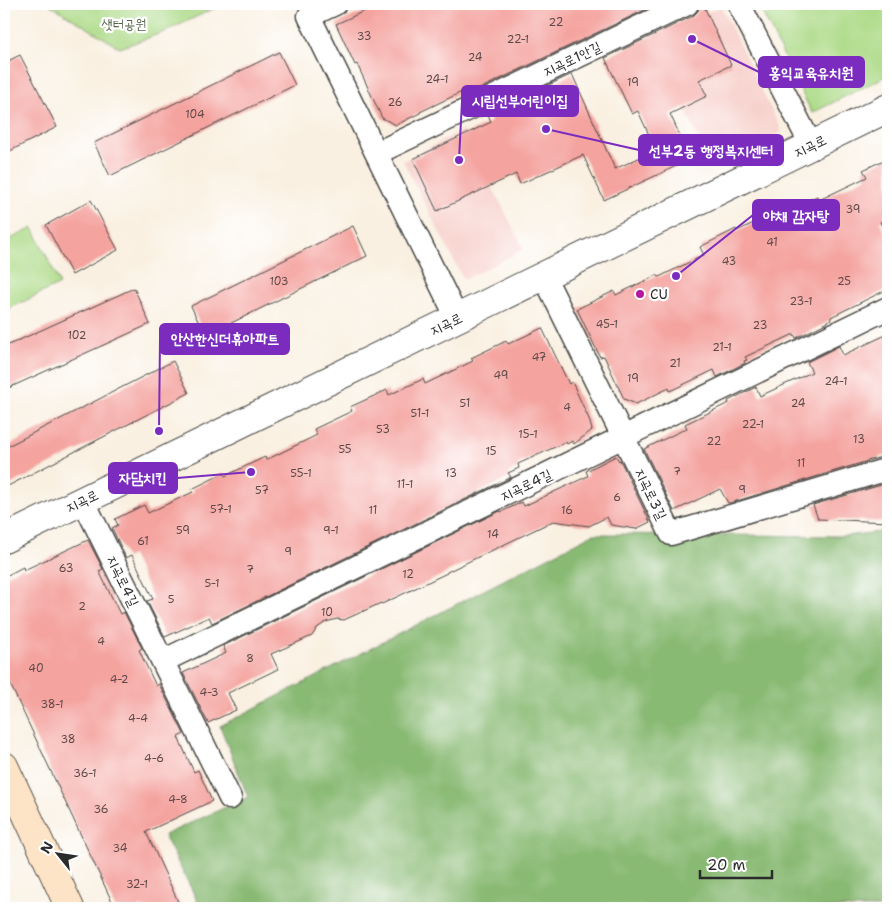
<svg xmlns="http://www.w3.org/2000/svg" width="892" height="912" viewBox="0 0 892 912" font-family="'Shantell Sans','Poor Story',sans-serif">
	<rect width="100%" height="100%" fill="#fff"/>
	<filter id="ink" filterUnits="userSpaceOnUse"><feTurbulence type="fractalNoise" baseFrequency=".02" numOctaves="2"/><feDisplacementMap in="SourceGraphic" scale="10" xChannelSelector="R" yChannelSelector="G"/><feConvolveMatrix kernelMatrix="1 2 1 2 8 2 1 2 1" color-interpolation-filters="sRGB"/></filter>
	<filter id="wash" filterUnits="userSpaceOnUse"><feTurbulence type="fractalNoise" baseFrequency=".0096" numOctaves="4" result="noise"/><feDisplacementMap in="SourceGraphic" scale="20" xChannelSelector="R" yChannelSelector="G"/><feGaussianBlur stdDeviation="1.12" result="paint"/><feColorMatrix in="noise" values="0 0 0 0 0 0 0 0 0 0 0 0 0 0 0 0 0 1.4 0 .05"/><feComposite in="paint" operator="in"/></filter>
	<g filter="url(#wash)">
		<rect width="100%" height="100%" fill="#f9f0e1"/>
		<path fill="#f7d0cb" d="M721,6L782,132L712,166L651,40Z
			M463,130L524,249L464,280L403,161Z"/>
		<path fill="#acda86" stroke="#6c8258" d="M49,4H223L167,31L120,48Z
			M758,4H888V75L812,113Z
			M33,228L60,284L4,311V242Z"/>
		<path fill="#89ba73" stroke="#5a724f" d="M888,531V908H201L164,835L248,797L220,726L593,534L845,536Z"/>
		<g id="blocks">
			<path fill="#f4a39f" d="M380,4H657L477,90L476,88L472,90L470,88L420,112V113L396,125L382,118L357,64L355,65L336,24Z
				M700,4H703L731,65L699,80L707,96L670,114L691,159L604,200L583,155L520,184L516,174L437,211L413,159L491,122L488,114L572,74L615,169L656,150L638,111L632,114L605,58L693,16L698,11Z
				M279,52L295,85L110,176L94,143Z
				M20,55L57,127L4,154V63Z
				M888,158V218L880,222L888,238V289L831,317V319L828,321V322L796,338L794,334L745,357L747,360L744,361L745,363L717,377L714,370L670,391L669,388L636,404L624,399L604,356L600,357L577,309L614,291L616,295L657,275L659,277L704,255L700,247L736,229L737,231L780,210L781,213L817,196L819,200L867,177L863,170Z
				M91,200L118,250L72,275L46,225Z
				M353,226L367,256L205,336L191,306Z
				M134,288L150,324L4,390V347Z
				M542,328L569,384L572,382L589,419L592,430L574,444L572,441L567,444L566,442L518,464L519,468L508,473L511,477L212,623L209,617L165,637L147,601L153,599L132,555L126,558L112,528L118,525L115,519L144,505L148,513L193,492L192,489L224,473L225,476L265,457L266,460L317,435L314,429L352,411L350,407L387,390L389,395L423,379L425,384L473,361L471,358L506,341L508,344Z
				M888,334V456H884L730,503H728L720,489L674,511L644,449L687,428L685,424L729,403L728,401L756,387L760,396L812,372L807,362L839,346L843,355Z
				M173,361L189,393L4,488V448Z
				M616,456L619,461L620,460L650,522L636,529L611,525L607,517L589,526L553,521L447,572V573L382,604L381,603L344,620L337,619L326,622L317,628L312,636L271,654L278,669L228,693L236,710L208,723L183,673L226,653L223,646L500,511L501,512L522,502L524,506L588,476L586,471Z
				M888,483V522L818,519L813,505Z
				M88,540L103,569L99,571L120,614L124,612L142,648L139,650L156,686L159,684L184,734L178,737L194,772L198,770L212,801L146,832L181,908H115L4,671V577L23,567L24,570Z"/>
		</g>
	</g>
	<g filter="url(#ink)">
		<use href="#blocks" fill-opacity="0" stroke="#4a4946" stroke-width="1"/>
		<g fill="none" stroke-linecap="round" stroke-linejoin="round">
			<defs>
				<path id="minor" d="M335,4L309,16L457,318
					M739,4L811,145
					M377,153L687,4
					M544,276L671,534L888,469
					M83,500L230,798
					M163,661L888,308"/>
				<path id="tertiary" d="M4,539L888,108"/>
				<path id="secondary" d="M4,766L70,908"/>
			</defs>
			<use href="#minor" stroke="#4a4946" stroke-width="25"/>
			<use href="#tertiary" stroke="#4a4946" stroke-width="30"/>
			<use href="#secondary" stroke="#4a4946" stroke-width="30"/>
			<use href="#minor" stroke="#fff" stroke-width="22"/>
			<use href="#tertiary" stroke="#fff" stroke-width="28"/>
			<use href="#secondary" stroke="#fee4c6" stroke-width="28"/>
		</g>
	</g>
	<circle fill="#b5179e" stroke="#fff" stroke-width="2" cx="640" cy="294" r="5"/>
	<g text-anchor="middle" stroke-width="4.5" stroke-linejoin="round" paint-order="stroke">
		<g font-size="11" fill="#5d4948">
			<text x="556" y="26">22</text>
			<text x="364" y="40">33</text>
			<text x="518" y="43">22-1</text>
			<text x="475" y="61">24</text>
			<text x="437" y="83">24-1</text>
			<text x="633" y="86">19</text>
			<text x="395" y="106">26</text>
			<text x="195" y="118">104</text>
			<text x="853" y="213">39</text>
			<text x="772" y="246">41</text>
			<text x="729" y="265">43</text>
			<text x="279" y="285">103</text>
			<text x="844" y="285">25</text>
			<text x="801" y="305">23-1</text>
			<text x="607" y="328">45-1</text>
			<text x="760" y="329">23</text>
			<text x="77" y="339">102</text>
			<text x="722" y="351">21-1</text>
			<text x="539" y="361">47</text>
			<text x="675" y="367">21</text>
			<text x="501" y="379">49</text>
			<text x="633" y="382">19</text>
			<text x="836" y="385">24-1</text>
			<text x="465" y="407">51</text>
			<text x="798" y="407">24</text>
			<text x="567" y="411">4</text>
			<text x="420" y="417">51-1</text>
			<text x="753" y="428">22-1</text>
			<text x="383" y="433">53</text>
			<text x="528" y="438">15-1</text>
			<text x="859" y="443">13</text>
			<text x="714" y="445">22</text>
			<text x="345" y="453">55</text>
			<text x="491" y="455">15</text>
			<text x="801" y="467">11</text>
			<text x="677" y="475">7</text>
			<text x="301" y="477">55-1</text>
			<text x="451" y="477">13</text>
			<text x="405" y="488">11-1</text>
			<text x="742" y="493">9</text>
			<text x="262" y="494">57</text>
			<text x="617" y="501">6</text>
			<text x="221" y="513">57-1</text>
			<text x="373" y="514">11</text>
			<text x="567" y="514">16</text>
			<text x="183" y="534">59</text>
			<text x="331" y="534">9-1</text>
			<text x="493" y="538">14</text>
			<text x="143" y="545">61</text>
			<text x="288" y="555">9</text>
			<text x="66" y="572">63</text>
			<text x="250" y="573">7</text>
			<text x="408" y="578">12</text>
			<text x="212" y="587">5-1</text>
			<text x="171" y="603">5</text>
			<text x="82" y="610">2</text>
			<text x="327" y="616">10</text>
			<text x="101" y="645">4</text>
			<text x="250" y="662">8</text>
			<text x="36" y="672">40</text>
			<text x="119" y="683">4-2</text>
			<text x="209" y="696">4-3</text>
			<text x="52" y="708">38-1</text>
			<text x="138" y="722">4-4</text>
			<text x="68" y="743">38</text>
			<text x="154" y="762">4-6</text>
			<text x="85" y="777">36-1</text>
			<text x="178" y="803">4-8</text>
			<text x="101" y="813">36</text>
			<text x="120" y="852">34</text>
			<text x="137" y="888">32-1</text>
		</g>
		<g font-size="14" fill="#526046" stroke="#fff">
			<text x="124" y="29">샛터공원</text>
		</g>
		<g font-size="14" fill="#2b2b2b" stroke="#fff">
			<text transform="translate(572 59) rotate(-26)" y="5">지곡로1안길</text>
			<text transform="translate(810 146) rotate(-26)" y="5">지곡로</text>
			<text transform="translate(446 324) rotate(-26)" y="5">지곡로</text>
			<text transform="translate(526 485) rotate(-26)" y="5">지곡로4길</text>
			<text transform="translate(651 494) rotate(64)" y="5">지곡로3길</text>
			<text transform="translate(82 501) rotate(-26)" y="5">지곡로</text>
			<text transform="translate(123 581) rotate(64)" y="5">지곡로4길</text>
		</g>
		<g font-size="14" fill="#2b2b2b" stroke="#fff" text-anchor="start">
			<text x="650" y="299">CU</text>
		</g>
	</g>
	<path fill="none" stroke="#7b2cbf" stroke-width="2" d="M692 39L759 72M459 160L462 101M546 129L639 150M676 276L753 215M159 431L160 339M251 472L177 478"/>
	<g fill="#7b2cbf" stroke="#fff" stroke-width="2">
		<circle cx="692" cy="39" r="5"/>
		<circle cx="459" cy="160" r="5"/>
		<circle cx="546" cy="129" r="5"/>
		<circle cx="676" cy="276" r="5"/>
		<circle cx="159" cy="431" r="5"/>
		<circle cx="251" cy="472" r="5"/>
	</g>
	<g fill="#7b2cbf" stroke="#7b2cbf" stroke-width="2">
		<rect x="759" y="57" width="105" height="30" rx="5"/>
		<rect x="462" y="86" width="116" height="30" rx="5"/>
		<rect x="639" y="135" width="144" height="30" rx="5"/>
		<rect x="753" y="200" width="86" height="30" rx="5"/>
		<rect x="160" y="324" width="129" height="30" rx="5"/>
		<rect x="109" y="463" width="68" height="30" rx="5"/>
	</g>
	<g font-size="15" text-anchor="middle" font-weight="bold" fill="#fff">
		<text x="811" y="78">홍익교육유치원</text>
		<text x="520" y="106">시립선부어린이집</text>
		<text x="711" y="156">선부2동 행정복지센터</text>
		<text x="796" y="221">야채 감자탕</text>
		<text x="225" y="344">안산한신더휴아파트</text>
		<text x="143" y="483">자담치킨</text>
	</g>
	<rect width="892" height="912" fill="none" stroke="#fff" stroke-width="20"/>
	<g transform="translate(58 854) rotate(300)" stroke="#ffffff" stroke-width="4" paint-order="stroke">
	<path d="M0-4L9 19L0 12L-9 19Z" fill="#2b2b2b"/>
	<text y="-8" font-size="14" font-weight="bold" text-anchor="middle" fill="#2b2b2b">N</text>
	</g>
	<path d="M700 870v8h72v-8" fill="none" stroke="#2b2b2b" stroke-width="2.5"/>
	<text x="707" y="870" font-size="15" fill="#2b2b2b" stroke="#ffffff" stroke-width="4" paint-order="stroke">20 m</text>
</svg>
